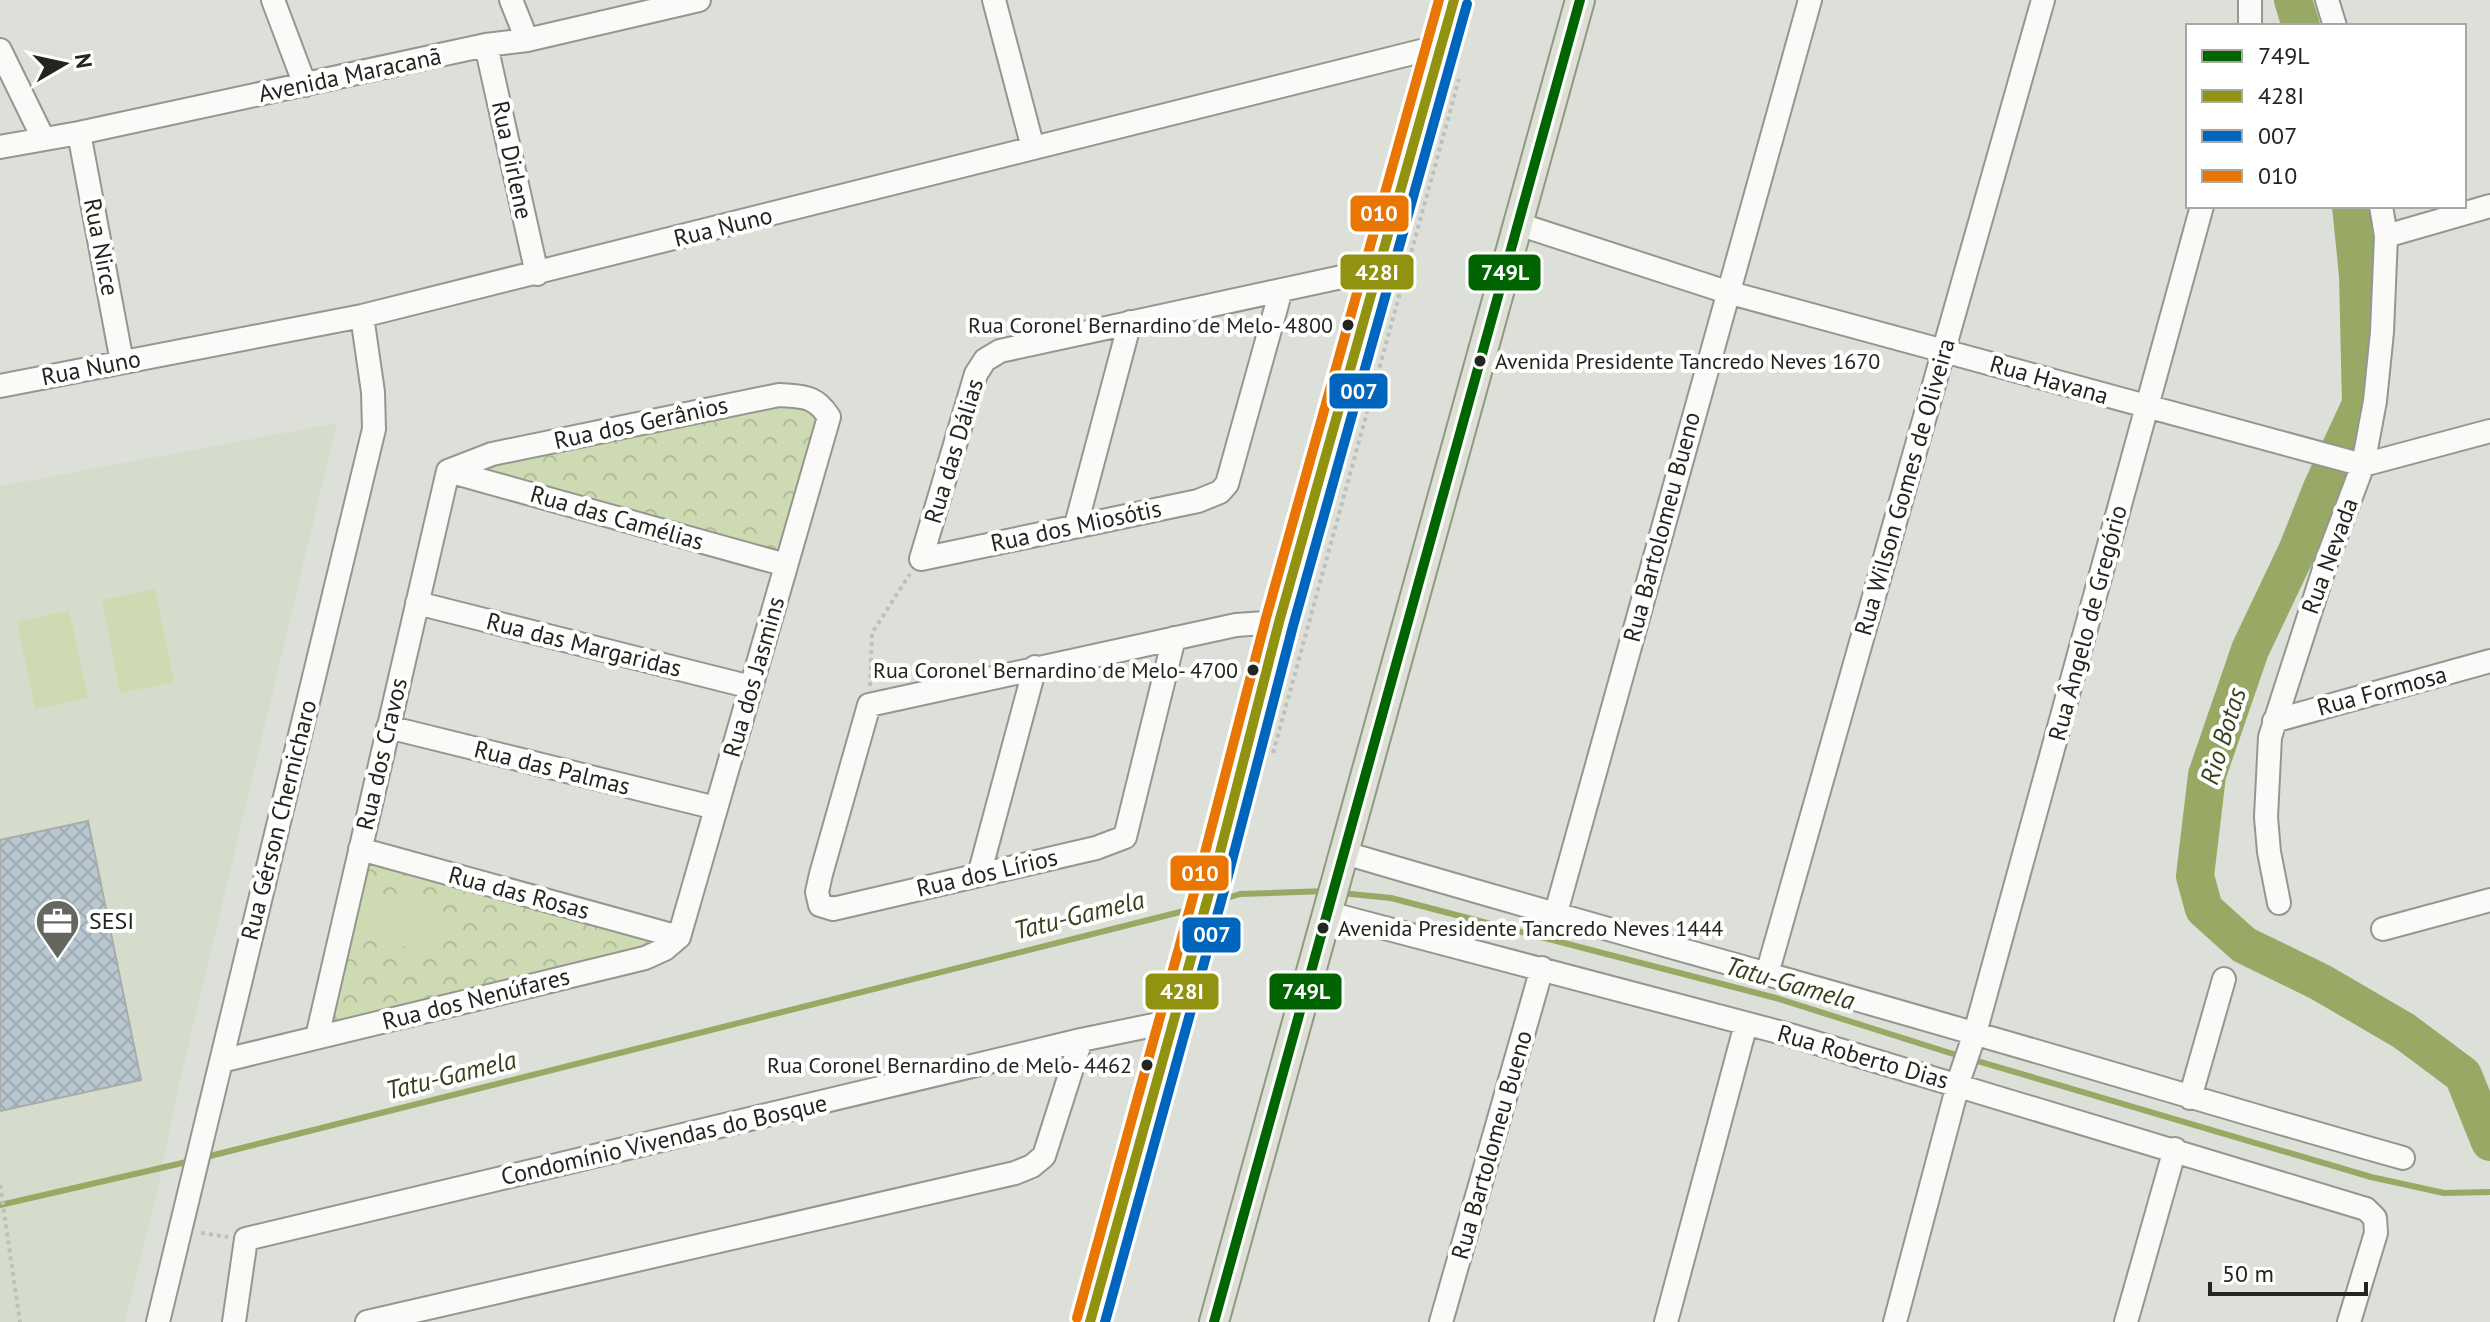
<svg xmlns="http://www.w3.org/2000/svg" width="2490" height="1322" viewBox="0 0 2490 1322" font-family="'PT Sans',sans-serif">
	<defs>
		<pattern id="park-crowns" width="20" height="18" patternUnits="userSpaceOnUse" patternTransform="scale(2)"><rect width="20" height="18" fill="#cedbb2"/><path d="M2 6a3 3 0 1 1 6 0M12 15a3 3 0 1 1 6 0" fill="none" stroke="#b1bc99"/></pattern>
		<pattern id="building-cross-hatch" width="8" height="8" patternUnits="userSpaceOnUse" patternTransform="scale(2)"><rect width="8" height="8" fill="#b9c7d1"/><path d="M0 0l8 8M0 8l8-8" fill="none" stroke="#9fabb3"/></pattern>
	</defs>
	<rect width="100%" height="100%" fill="#dde0d8"/>
	<path fill="#d6dccb" d="M337,423L179,1085L157,1192L125,1322H0V486Z"/>
	<path fill="url(#park-crowns)" d="M778,402H801L829,417L784,560L458,466Z
		M365,858L671,939L664,945L322,1032Z"/>
	<path fill="#cedbb2" d="M155,589L174,682L120,693L102,600Z
		M69,610L88,698L35,709L17,622Z
		M364,892L445,912L435,953L353,936Z"/>
	<g fill="none" stroke-linecap="round" stroke-linejoin="round">
		<path stroke="#98a965" stroke-width="6" d="M1341,893L1391,898L1776,998L1950,1053L2371,1177L2444,1193L2490,1192
			M1214,902L1240,894L1326,891
			M202,1158L1196,908
			M0,1205L191,1161"/>
		<path stroke="#98a965" stroke-width="38" d="M2293,0L2301,26
			M2351,206L2358,275L2361,404L2322,488L2297,551L2250,650L2207,775L2195,876L2204,909L2244,945L2320,982L2404,1031L2463,1075L2490,1142"/>
	</g>
	<path fill="url(#building-cross-hatch)" stroke="#a9acaa" stroke-width="2" d="M88,821L141,1080L0,1111V840Z"/>
	<g fill="none" stroke-linecap="round" stroke-linejoin="round">
		<defs>
			<path id="minor" d="M273,0L305,85
				M511,0L527,40
				M994,0L1033,148
				M2250,0V26
				M2327,0L2335,26
				M486,45L537,274
				M0,50L43,138
				M79,133L122,362
				M0,147L79,133L486,45L527,40L699,0
				M1518,224L1727,292L2363,465L2490,431
				M2386,236L2490,206
				M1281,290L1227,484L1220,492L1198,501L921,559L976,374L985,360L1000,351L1337,278L1376,270
				M0,386L362,316L1441,46
				M448,471L492,454L779,395C803,397 815,395 829,417L679,937
				M448,471L786,565
				M1076,525L1130,322
				M417,603L751,687
				M1174,638L1125,837L1096,848L833,909L820,905L817,892L821,874L869,705L1236,625L1279,622
				M2274,721L2490,661
				M388,727L716,808
				M360,849L679,937
				M1345,853C1554,915 1764,972 1973,1033C2117,1074 2259,1118 2403,1158
				M979,875L1035,667
				M2279,903L2269,852L2266,817L2270,737L2327,560L2363,465L2375,401L2382,332L2386,236L2381,206
				M1328,913L1790,1035L2366,1209L2375,1218L2376,1233L2349,1322
				M1555,916L1810,0
				M2383,929L2490,900
				M1767,974L2043,0
				M317,1037L448,471
				M221,1061L645,958L665,949L679,937
				M2190,1098L2224,979
				M158,1322L374,429L373,392L362,316
				M234,1322L246,1239L1081,1040L1173,1021
				M367,1322L1015,1173L1032,1166L1044,1156L1081,1040
				M1441,1322L1542,968
				M1666,1322L1746,1024
				M1895,1322L1960,1077L1975,1033L2202,206
				M2126,1322L2175,1149"/>
			<path id="major" d="M1090,1322L1215,872L1279,622L1454,0
				M1214,1322L1580,0"/>
		</defs>
		<use href="#minor" stroke="#949790" stroke-width="26"/>
		<use href="#major" stroke="#939883" stroke-width="32"/>
		<path stroke="#bec0bc" stroke-width="4" stroke-dasharray="4 4" stroke-linecap="butt" d="M870,686L872,633L910,574
			M1273,753L1459,79
			M0,1185L20,1322
			M201,1233L228,1237"/>
		<use href="#minor" stroke="#fafaf9" stroke-width="22"/>
		<use href="#major" stroke="#dde0d5" stroke-width="28"/>
		<defs>
			<path id="bus-1" d="M1214,1322L1580,0"/>
			<path id="bus-2" d="M1090,1322L1215,872L1279,622L1454,0"/>
			<path id="bus-3" d="M1105,1322L1228,876L1293,626L1467,4"/>
			<path id="bus-4" d="M1077,1318L1201,868L1266,618L1439,0"/>
		</defs>
		<use href="#bus-1" stroke="#fff" stroke-width="16"/>
		<use href="#bus-2" stroke="#fff" stroke-width="16"/>
		<use href="#bus-3" stroke="#fff" stroke-width="16"/>
		<use href="#bus-4" stroke="#fff" stroke-width="16"/>
		<use href="#bus-1" stroke="#006400" stroke-width="10"/>
		<use href="#bus-2" stroke="#919210" stroke-width="10"/>
		<use href="#bus-3" stroke="#0065bd" stroke-width="10"/>
		<use href="#bus-4" stroke="#e97603" stroke-width="10"/>
	</g>
	<defs>
		<symbol id="office-pin" viewBox="-11 -11 22 30"><path d="M0 17L-7.5 6A9.5 9.5 0 1 1 7.5 6Z" fill="#646660" stroke="#fff"/><path d="M-6-3h4V-5.5h4V-3h4V5H-6ZM-1-4.5V-3h2v-1.5ZM-6 0V1H6V0Z" fill="#fff"/></symbol>
	</defs>
	<g fill-rule="evenodd">
		<use href="#office-pin" x="32" y="896" width="51" height="69"/>
	</g>
	<g fill="#23251f" stroke="#fff" stroke-width="3">
		<circle cx="1348" cy="325" r="7"/>
		<circle cx="1480" cy="361" r="7"/>
		<circle cx="1253" cy="670" r="7"/>
		<circle cx="1323" cy="928" r="7"/>
		<circle cx="1147" cy="1065" r="7"/>
	</g>
	<g text-anchor="middle" stroke-width="8" stroke-linejoin="round" paint-order="stroke">
		<g font-size="22" fill="#23251f" stroke="#fff" text-anchor="end">
			<text x="1333" y="333">Rua Coronel Bernardino de Melo- 4800</text>
			<text x="1495" y="369" text-anchor="start">Avenida Presidente Tancredo Neves 1670</text>
			<text x="1238" y="678">Rua Coronel Bernardino de Melo- 4700</text>
			<text x="1338" y="936" text-anchor="start">Avenida Presidente Tancredo Neves 1444</text>
			<text x="1132" y="1073">Rua Coronel Bernardino de Melo- 4462</text>
		</g>
		<g font-size="24" fill="#23251f" stroke="#fff">
			<text transform="translate(350 75) rotate(-12)" y="8">Avenida Maracanã</text>
			<text transform="translate(512 160) rotate(78)" y="8">Rua Dirlene</text>
			<text transform="translate(723 227) rotate(-14)" y="8">Rua Nuno</text>
			<text transform="translate(101 247) rotate(79)" y="8">Rua Nirce</text>
			<text transform="translate(91 368) rotate(-11)" y="8">Rua Nuno</text>
			<text transform="translate(2049 380) rotate(16)" y="8">Rua Havana</text>
			<text transform="translate(641 423) rotate(-12)" y="8">Rua dos Gerânios</text>
			<text transform="translate(954 451) rotate(-73)" y="8">Rua das Dálias</text>
			<text transform="translate(1905 487) rotate(-74)" y="8">Rua Wilson Gomes de Oliveira</text>
			<text transform="translate(617 518) rotate(16)" y="8">Rua das Camélias</text>
			<text transform="translate(1076 526) rotate(-12)" y="8">Rua dos Miosótis</text>
			<text transform="translate(1662 527) rotate(-75)" y="8">Rua Bartolomeu Bueno</text>
			<text transform="translate(2330 556) rotate(-70)" y="8">Rua Nevada</text>
			<text transform="translate(2088 623) rotate(-75)" y="8">Rua Ângelo de Gregório</text>
			<text transform="translate(584 645) rotate(14)" y="8">Rua das Margaridas</text>
			<text transform="translate(754 677) rotate(-74)" y="8">Rua dos Jasmins</text>
			<text transform="translate(2382 691) rotate(-15)" y="8">Rua Formosa</text>
			<text transform="translate(382 754) rotate(-77)" y="8">Rua dos Cravos</text>
			<text transform="translate(552 768) rotate(14)" y="8">Rua das Palmas</text>
			<text transform="translate(279 820) rotate(-76)" y="8">Rua Gérson Chernicharo</text>
			<text transform="translate(987 873) rotate(-13)" y="8">Rua dos Lírios</text>
			<text transform="translate(519 893) rotate(15)" y="8">Rua das Rosas</text>
			<text transform="translate(476 999) rotate(-14)" y="8">Rua dos Nenúfares</text>
			<text transform="translate(1863 1057) rotate(16)" y="8">Rua Roberto Dias</text>
			<text transform="translate(664 1140) rotate(-13)" y="8">Condomínio Vivendas do Bosque</text>
			<text transform="translate(1492 1145) rotate(-74)" y="8">Rua Bartolomeu Bueno</text>
		</g>
		<g font-size="24" fill="#23251f" stroke="#fff" text-anchor="start">
			<text x="89" y="929">SESI</text>
		</g>
		<g font-size="26" font-style="italic" fill="#37411b" stroke="#fff">
			<text transform="translate(2223 736) rotate(-73)" y="9">Rio Botas</text>
			<text transform="translate(1079 915) rotate(-14)" y="9">Tatu-Gamela</text>
			<text transform="translate(1790 983) rotate(16)" y="9">Tatu-Gamela</text>
			<text transform="translate(451 1075) rotate(-14)" y="9">Tatu-Gamela</text>
		</g>
	</g>
	<g stroke="#fff" stroke-width="3">
		<rect x="1349" y="194" width="61" height="39" rx="8" fill="#e97603"/>
		<rect x="1339" y="253" width="76" height="38" rx="8" fill="#919210"/>
		<rect x="1467" y="253" width="75" height="39" rx="8" fill="#006400"/>
		<rect x="1328" y="372" width="61" height="38" rx="8" fill="#0065bd"/>
		<rect x="1169" y="854" width="61" height="38" rx="8" fill="#e97603"/>
		<rect x="1181" y="916" width="61" height="38" rx="8" fill="#0065bd"/>
		<rect x="1268" y="972" width="75" height="39" rx="8" fill="#006400"/>
		<rect x="1144" y="972" width="76" height="39" rx="8" fill="#919210"/>
	</g>
	<g font-size="22" text-anchor="middle" font-weight="bold" fill="#fff">
		<text x="1379" y="221">010</text>
		<text x="1377" y="280">428I</text>
		<text x="1505" y="280">749L</text>
		<text x="1359" y="399">007</text>
		<text x="1200" y="881">010</text>
		<text x="1212" y="942">007</text>
		<text x="1306" y="999">749L</text>
		<text x="1182" y="999">428I</text>
	</g>
	<rect x="2186" y="24" width="280" height="184" fill="#ffffff" stroke="#a7a8a5" stroke-width="2"/>
	<rect x="2202" y="50" width="40" height="12" fill="#006400" stroke="#a7a8a5" stroke-width="2"/>
	<text x="2258" y="64" font-size="24" fill="#23251f">749L</text>
	<rect x="2202" y="90" width="40" height="12" fill="#919210" stroke="#a7a8a5" stroke-width="2"/>
	<text x="2258" y="104" font-size="24" fill="#23251f">428I</text>
	<rect x="2202" y="130" width="40" height="12" fill="#0065bd" stroke="#a7a8a5" stroke-width="2"/>
	<text x="2258" y="144" font-size="24" fill="#23251f">007</text>
	<rect x="2202" y="170" width="40" height="12" fill="#e97603" stroke="#a7a8a5" stroke-width="2"/>
	<text x="2258" y="184" font-size="24" fill="#23251f">010</text>
	<g transform="translate(64 64) rotate(81)" stroke="#ffffff" stroke-width="6" paint-order="stroke">
	<path d="M0-6L14 30L0 20L-14 30Z" fill="#23251f"/>
	<text y="-12" font-size="22" font-weight="bold" text-anchor="middle" fill="#23251f">N</text>
	</g>
	<path d="M2210 1282v12h156v-12" fill="none" stroke="#23251f" stroke-width="4"/>
	<text x="2222" y="1282" font-size="24" fill="#23251f" stroke="#ffffff" stroke-width="6" paint-order="stroke">50 m</text>
</svg>
